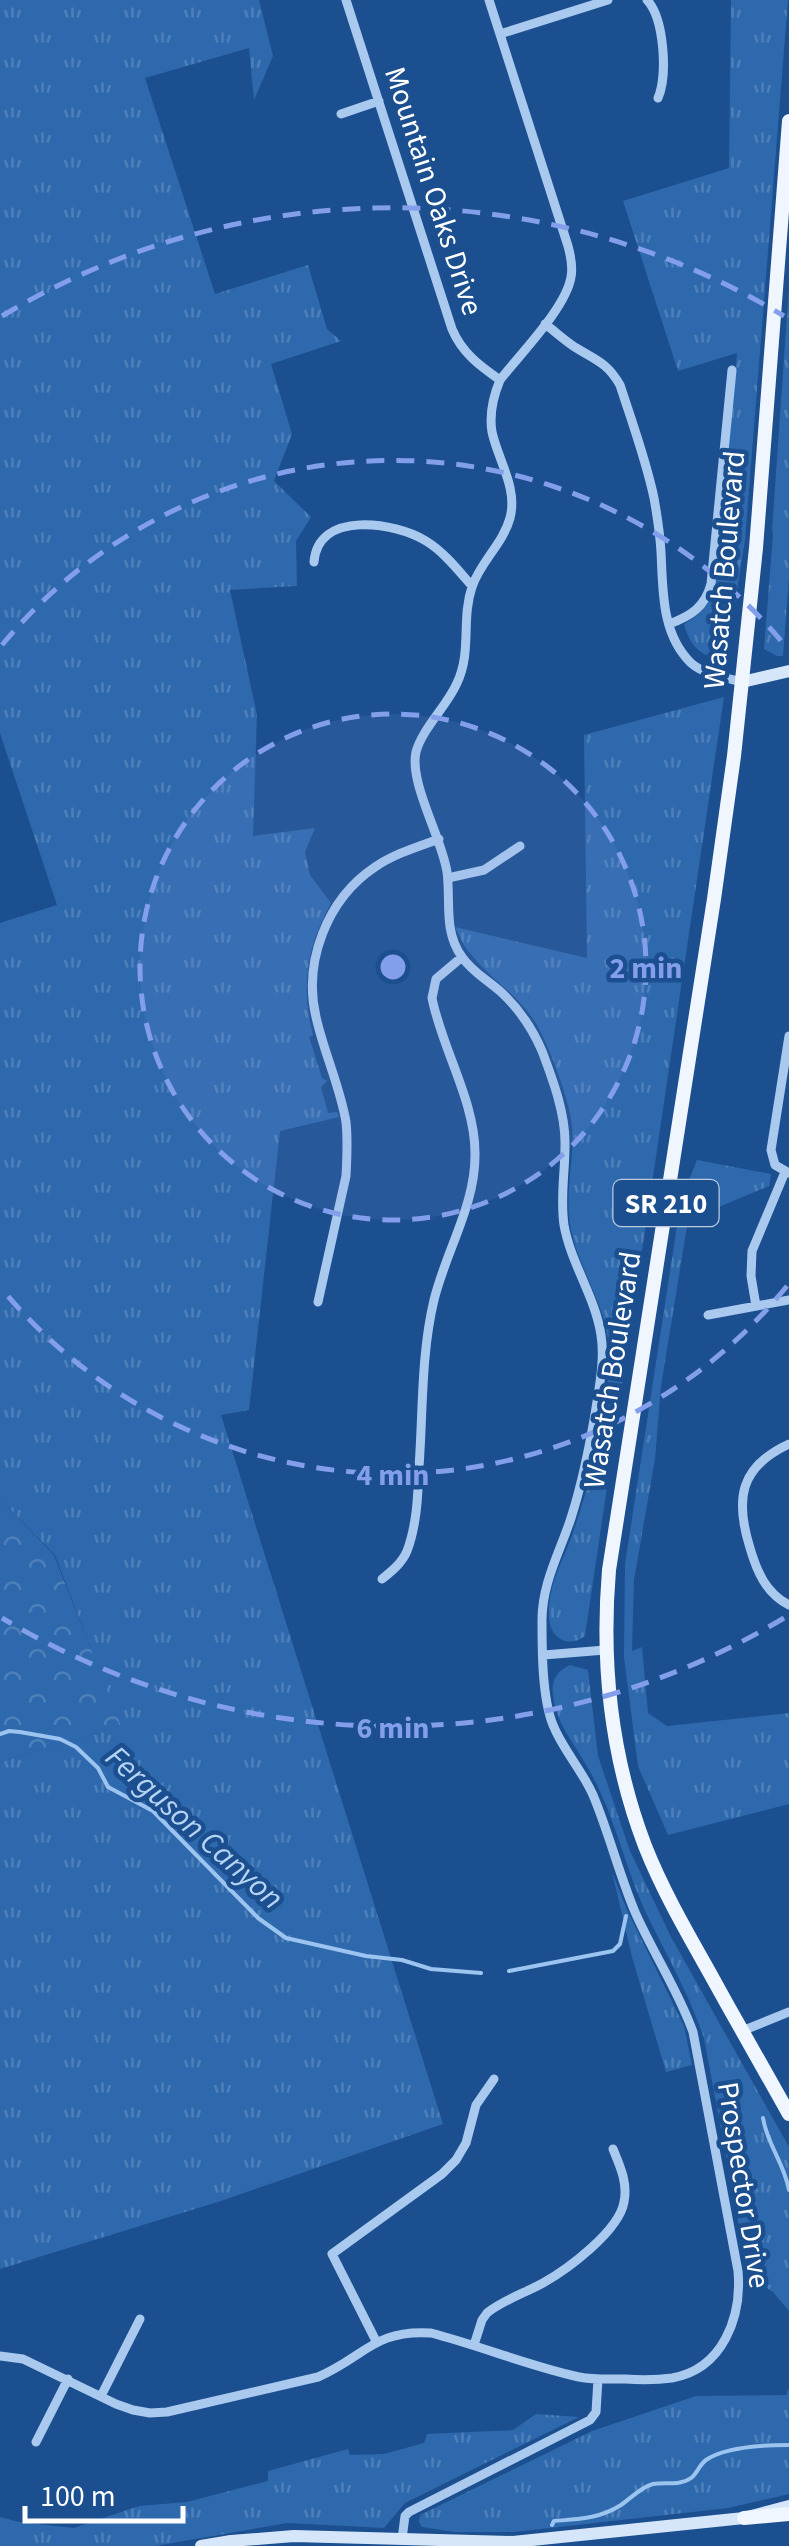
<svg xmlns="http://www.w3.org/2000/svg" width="789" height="2546" viewBox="0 0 789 2546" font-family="'Source Sans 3',sans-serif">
	<defs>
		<pattern id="grass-tufts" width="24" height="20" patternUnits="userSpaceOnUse" patternTransform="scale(2.5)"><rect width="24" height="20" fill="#2e69ad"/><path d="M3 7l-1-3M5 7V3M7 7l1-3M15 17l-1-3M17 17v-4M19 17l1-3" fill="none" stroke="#4d80b9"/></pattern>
		<pattern id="forest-crowns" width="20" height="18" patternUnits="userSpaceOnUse" patternTransform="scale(2.5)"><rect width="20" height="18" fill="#2e69ad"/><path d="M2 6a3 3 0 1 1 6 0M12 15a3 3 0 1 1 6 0" fill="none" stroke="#4d80b9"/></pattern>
	</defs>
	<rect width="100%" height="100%" fill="#1b4f8f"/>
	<path fill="url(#grass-tufts)" d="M0,0H259L273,56L254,100L249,48L145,78L215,294L308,265L327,329L341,341L271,364L292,434L274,481L311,517L296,541L297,586L230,590L257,715L253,836L315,828L305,852L310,875L331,903C307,947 300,986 313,1035L309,1037L322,1078L327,1081L321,1087L328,1113L337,1112L339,1117L280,1131L249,1410L221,1415L443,2124L221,2201L0,2269V1762L120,1726L55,1555L0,1499V923L57,905L0,733Z
		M731,0H788L745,540L728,648L721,658C701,658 689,644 684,624C699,615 708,607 715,590L737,353L678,371L623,201L729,168Z
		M789,287V577L783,656H777L764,649L773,534L772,530Z
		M724,697L585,1636C569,1649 550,1638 549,1618C547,1588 561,1565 571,1538C590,1486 607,1416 609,1361C611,1313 585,1282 573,1238C562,1200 575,1163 572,1125C569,1098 550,1049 537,1025C520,996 490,979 470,953C463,946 460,936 455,927L587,958L584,735Z
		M697,1160L771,1174L769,1186L688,1220L661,1386L655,1459L634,1580L632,1651L642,1647L648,1713L667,1726L789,1713V1804L668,1835L638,1766L624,1657L625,1564L681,1200Z
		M570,1665L588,1670L598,1756L630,1851L671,1937L789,2147V2311L773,2292L748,2275L704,2038C688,1992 667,1956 646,1913C630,1878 620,1840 606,1805C600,1791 593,1776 585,1763C572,1740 556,1723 553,1695C551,1680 557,1671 570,1665Z
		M612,1872L627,1910L684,2026L692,2065L666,2072L632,1957Z
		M789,2388V2494L728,2508L514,2532H454L422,2527L419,2522L420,2515L592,2431L696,2396L786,2395Z
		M536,2414L579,2417L405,2503L384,2528L287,2523L155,2546H0V2517L19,2522L74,2528L139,2506L187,2502L268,2481V2471L348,2449L350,2455L384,2454L424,2443L427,2434L513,2430Z"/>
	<path fill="url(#forest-crowns)" d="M0,1499L54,1555L121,1726L0,1762Z"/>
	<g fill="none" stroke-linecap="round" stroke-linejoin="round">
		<path stroke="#9cc4f0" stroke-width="4" d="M0,1734L9,1731L20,1732L60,1739L76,1747L98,1768L108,1787L153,1811L258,1918L286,1938L366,1956L402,1960L431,1969L481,1973
			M509,1971L613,1951L620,1944L626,1916
			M763,2118C767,2144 784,2163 789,2190
			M552,2525L554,2521C578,2519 599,2519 621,2505C631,2498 641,2487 653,2484C665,2482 680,2486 691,2478C697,2474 699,2465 706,2460C725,2447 766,2445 789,2445"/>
		<path stroke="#a9c9ee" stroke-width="9" d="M346,0L452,329C462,353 480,366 500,380
			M647,0C664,18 668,75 658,98
			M500,34L608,0
			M341,114L379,101
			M545,324C556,332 566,342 578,349C598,361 608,364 620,385C632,422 646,460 654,498C657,515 660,534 661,552C663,589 661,634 691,663C703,674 726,678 742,682
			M314,562C318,510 395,522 426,541C444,552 458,570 472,586
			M669,624C691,616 705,607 711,584L732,370
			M448,878L484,870L520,846
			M789,1036L771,1150L775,1165L789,1173
			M318,1302L346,1176C347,1158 348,1140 346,1122C340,1086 324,1053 316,1017C303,962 327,899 375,867C394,854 417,847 439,839
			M756,1306L751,1276L752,1251L785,1172
			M708,1315L789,1300
			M789,1444C739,1467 735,1500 750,1548C757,1572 766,1593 789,1605
			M382,1579C392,1571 402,1563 407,1551C417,1525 418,1494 419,1467C423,1412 421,1354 434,1300C446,1251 476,1204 475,1153C475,1101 442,1049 432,998L436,979L462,957
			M544,1655L605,1650
			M742,2031L789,2012
			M376,2341L332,2254L442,2174L456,2160L466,2143L476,2105L494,2079
			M474,2345L482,2320L487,2313C503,2300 525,2293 543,2283C568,2269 619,2231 624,2202C628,2183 620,2166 613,2149
			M0,2356L23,2359L116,2404L133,2410L150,2413L167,2412L318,2377C364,2357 375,2329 431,2333C481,2346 529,2366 579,2377C594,2380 610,2379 625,2379C641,2380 657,2380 672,2378C723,2369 742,2317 738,2271L693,2032C678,1990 653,1953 635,1912C619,1874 609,1833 593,1795C582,1770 563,1750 553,1725C542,1698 542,1650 542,1620C542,1583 560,1552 571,1518C582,1484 589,1449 595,1414C599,1388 605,1361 601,1335C595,1296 571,1264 564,1225C560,1198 565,1173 565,1146C566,1115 553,1080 542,1051C533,1030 519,1009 502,993C489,981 472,972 462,957C443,931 451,901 447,872C442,838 409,783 416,752C422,729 447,706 457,683C472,652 461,619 472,587C480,562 503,544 510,518C518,488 498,460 492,432C489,414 493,397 500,380C520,354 566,308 571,277C573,267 571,257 568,246L489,0
			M101,2396L140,2319
			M36,2442L68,2379
			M402,2539L405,2516L409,2512L590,2420L596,2412L598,2379"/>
		<path stroke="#d6e6fa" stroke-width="12" d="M742,682L789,671
			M201,2546L231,2541L294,2536L513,2542L744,2518L789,2506"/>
		<path stroke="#f0f6ff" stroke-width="14" d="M789,121L756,548L734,756L714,899L609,1570C601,1665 611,1757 645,1846C662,1889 685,1929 707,1968C734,2017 762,2066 789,2114
			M744,2518L789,2514"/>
	</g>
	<circle cx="393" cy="967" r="253" fill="#839eea" fill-opacity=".12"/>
	<g fill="none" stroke="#839eea" stroke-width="5" stroke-dasharray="18 12">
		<circle cx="393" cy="967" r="253"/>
		<path d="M787 1286A507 507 0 0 1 2 1289M2 645A507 507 0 0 1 787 648"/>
		<path d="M784 1618A760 760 0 0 1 2 1618M2 316A760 760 0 0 1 784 316"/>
	</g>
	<g text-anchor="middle" stroke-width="9" stroke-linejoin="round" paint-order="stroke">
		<rect fill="#1b4f8f" stroke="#bbcadd" stroke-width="2.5" x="613.5" y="1180" width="105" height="46" rx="8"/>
		<g font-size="28" font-weight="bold" fill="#fff">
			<text x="666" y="1213">SR 210</text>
		</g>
		<g font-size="30" fill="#fff" stroke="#1b4f8f">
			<text transform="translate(434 191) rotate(72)" y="10">Mountain Oaks Drive</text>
			<text transform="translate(724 570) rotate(-85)" y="10">Wasatch Boulevard</text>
			<text transform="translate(612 1370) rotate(-81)" y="10">Wasatch Boulevard</text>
			<text transform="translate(744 2185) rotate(81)" y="10">Prospector Drive</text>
		</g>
		<g font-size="32" font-style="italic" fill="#b5d3f5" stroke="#1b4f8f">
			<text transform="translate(195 1827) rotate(42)" y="11">Ferguson Canyon</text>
		</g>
	</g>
	<circle cx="393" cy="967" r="15" fill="#839eea" stroke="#1b4f8f" stroke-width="5"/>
	<g font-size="30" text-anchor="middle" font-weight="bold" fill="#839eea" stroke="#1b4f8f" stroke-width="9" stroke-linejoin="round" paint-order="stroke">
		<text x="646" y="978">2 min</text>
		<text x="393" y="1485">4 min</text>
		<text x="393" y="1738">6 min</text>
	</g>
	<path d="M25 2506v15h158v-15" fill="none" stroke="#ffffff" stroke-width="5"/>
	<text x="40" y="2506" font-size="30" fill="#ffffff" stroke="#1b4f8f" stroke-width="8" paint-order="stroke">100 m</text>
</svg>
